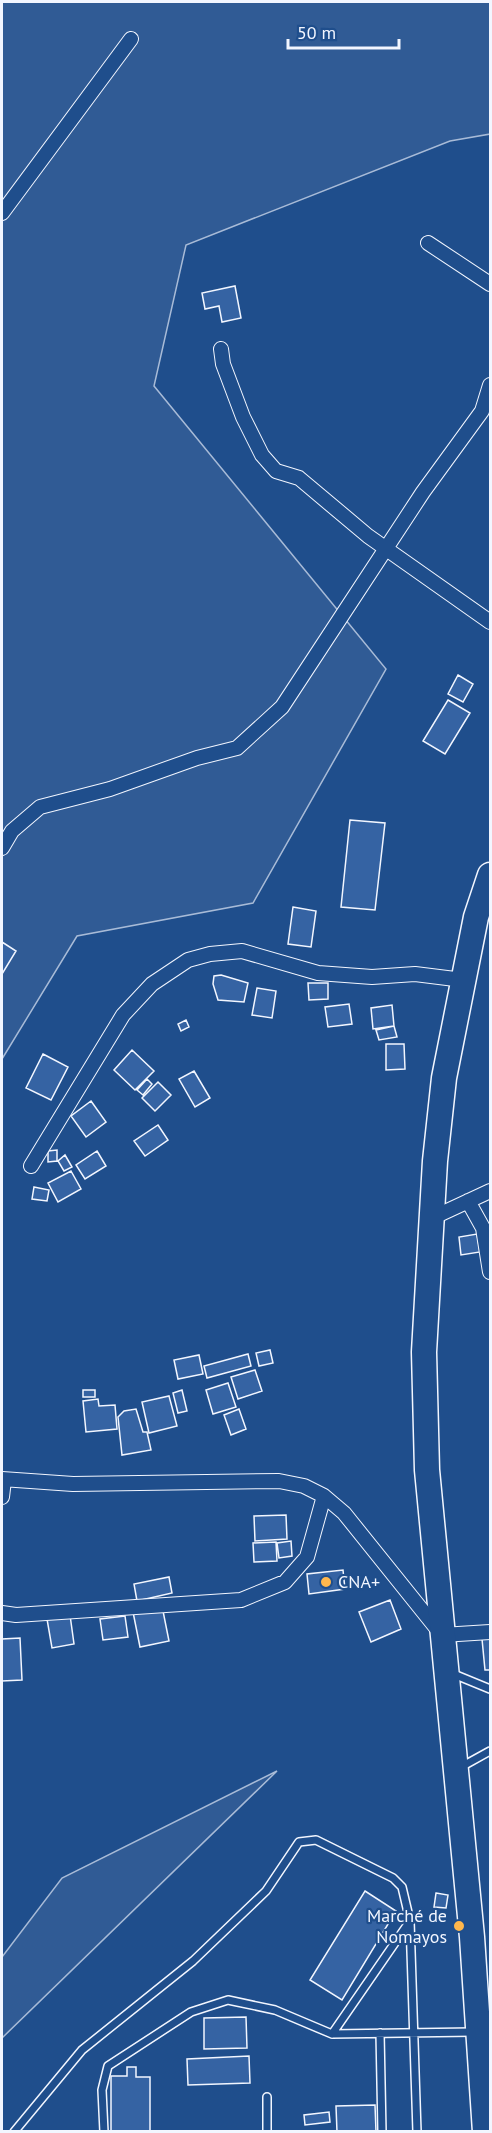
<svg xmlns="http://www.w3.org/2000/svg" width="492" height="2133" viewBox="0 0 492 2133" font-family="'PT Sans',sans-serif">
	<rect width="100%" height="100%" fill="#1f4e8c"/>
	<path fill="#305b95" stroke="#a8bbd7" stroke-width="1.5" d="M2,2H490V134L450,141L186,245L154,386L386,669L253,903L77,936L2,1059Z
		M277,1771L2,2038V1957L62,1878Z"/>
	<path fill="#3563a3" stroke="#f2f6ff" stroke-width="1.5" d="M235,286L241,318L222,322L219,306L205,309L202,293Z
		M458,675L473,684L463,702L448,694Z
		M448,700L470,713L445,754L423,741Z
		M350,820L385,823L375,910L341,907Z
		M293,907L316,911L311,947L288,944Z
		M2,942L16,951L2,974Z
		M221,975L248,983L244,1002L218,1000L213,984L214,976Z
		M308,983H328V999L309,1000Z
		M257,988L276,991L272,1018L252,1015Z
		M349,1004L352,1024L328,1027L325,1007Z
		M392,1005L394,1026L373,1029L371,1008Z
		M186,1020L189,1027L181,1031L178,1024Z
		M394,1026L397,1037L379,1040L376,1030Z
		M386,1044H404L405,1069L386,1070Z
		M132,1050L154,1071L135,1090L114,1070Z
		M43,1054L68,1067L51,1100L26,1088Z
		M194,1071L210,1098L195,1107L179,1079Z
		M147,1079L152,1084L143,1095L137,1090Z
		M158,1082L171,1095L155,1111L142,1098Z
		M91,1101L106,1122L86,1137L71,1116Z
		M158,1125L168,1140L145,1156L134,1141Z
		M57,1150V1161L48,1162V1151Z
		M97,1151L106,1166L85,1179L76,1165Z
		M65,1155L72,1167L64,1171L58,1161Z
		M71,1171L81,1189L58,1202L48,1183Z
		M34,1187L49,1190L47,1201L32,1199Z
		M477,1234L480,1252L461,1255L459,1237Z
		M270,1350L273,1363L259,1366L256,1353Z
		M248,1354L251,1366L207,1378L204,1366Z
		M199,1355L203,1374L178,1379L174,1360Z
		M255,1370L262,1391L238,1399L231,1377Z
		M228,1383L236,1407L213,1414L206,1390Z
		M83,1390H95V1397H83Z
		M182,1390L187,1411L178,1413L173,1393Z
		M169,1396L177,1426L149,1433L142,1402Z
		M98,1399L99,1406L115,1405L117,1429L86,1432L83,1401Z
		M136,1409L143,1432H147L151,1450L122,1455L118,1417L124,1411Z
		M239,1409L246,1429L231,1435L224,1415Z
		M286,1515L287,1539L255,1541L254,1516Z
		M291,1541L292,1556L279,1558L277,1543Z
		M276,1542L277,1561L254,1562L253,1543Z
		M343,1570L345,1589L309,1594L307,1574Z
		M169,1577L172,1593L137,1601L134,1584Z
		M390,1600L401,1629L371,1642L359,1612Z
		M162,1606L169,1641L140,1647L133,1612Z
		M70,1615L74,1644L52,1648L47,1619Z
		M125,1616L128,1637L103,1640L100,1619Z
		M20,1638L22,1680L2,1681V1639Z
		M490,1638V1670H485L482,1639Z
		M365,1891L396,1911L342,2000L310,1980Z
		M436,1893L448,1895L446,1908L434,1907Z
		M246,2017L247,2048L204,2049V2018Z
		M249,2056L250,2083L188,2085L187,2059Z
		M127,2067H136V2077H150V2132H111V2076H127Z
		M375,2105L376,2132H337L336,2106Z
		M329,2112L330,2122L305,2125L304,2115Z"/>
	<g fill="none" stroke-linecap="round" stroke-linejoin="round">
		<defs>
			<path id="lane" d="M451,1673L490,1689
				M461,1767L490,1751
				M380,2033L382,2132
				M332,2034L410,1921
				M14,2132L82,2050L193,1961L266,1891L299,1842L316,1840L393,1878L402,1887L410,1921L417,2132
				M104,2132L102,2090L108,2066L191,2012L228,2000L275,2010L332,2034L473,2032
				M267,2132V2097"/>
			<path id="street" d="M2,213L131,39
				M428,243L490,284
				M221,349L223,364L243,417L262,455L276,471L299,478L368,536L490,622
				M2,848L12,831L40,807L110,789L197,758L237,748L282,707L423,492L482,411L490,385
				M31,1166L123,1015L152,984L188,960L210,954L242,951L318,973L372,977L415,974L463,980
				M468,1201L483,1228L490,1272
				M432,1218L490,1191
				M2,1479L73,1484L279,1481L304,1486L324,1496L344,1513L442,1635L490,1632
				M2,1497L4,1480
				M2,1613L16,1615L241,1600L285,1582L307,1557L324,1496"/>
			<path id="highway" d="M485,2132L472,1937L427,1470L424,1352L435,1161L444,1078L476,917L490,875"/>
		</defs>
		<use href="#lane" stroke="#f2f6ff" stroke-width="10"/>
		<use href="#street" stroke="#f2f6ff" stroke-width="16"/>
		<use href="#highway" stroke="#f2f6ff" stroke-width="27"/>
		<use href="#lane" stroke="#1f4e8c" stroke-width="7"/>
		<use href="#street" stroke="#1f4e8c" stroke-width="14"/>
		<use href="#highway" stroke="#1f4e8c" stroke-width="24"/>
	</g>
	<g fill="#ffb74d" stroke="#1f4e8c" stroke-width="2">
		<circle cx="326" cy="1582" r="6"/>
		<circle cx="459" cy="1926" r="6"/>
	</g>
	<g text-anchor="middle" stroke-width="4.5" stroke-linejoin="round" paint-order="stroke">
		<g font-size="18" fill="#f2f6ff" stroke="#1f4e8c" text-anchor="start">
			<text x="338" y="1588">CNA+</text>
			<text x="447" y="1922" text-anchor="end">Marché de<tspan x="447" dy="21">Nomayos</tspan></text>
		</g>
	</g>
	<rect width="492" height="2133" fill="none" stroke="#f2f6ff" stroke-width="6"/>
	<path d="M288 39v9h111v-9" fill="none" stroke="#f2f6ff" stroke-width="3"/>
	<text x="297" y="39" font-size="18" fill="#f2f6ff" stroke="#1f4e8c" stroke-width="4.5" paint-order="stroke">50 m</text>
</svg>
